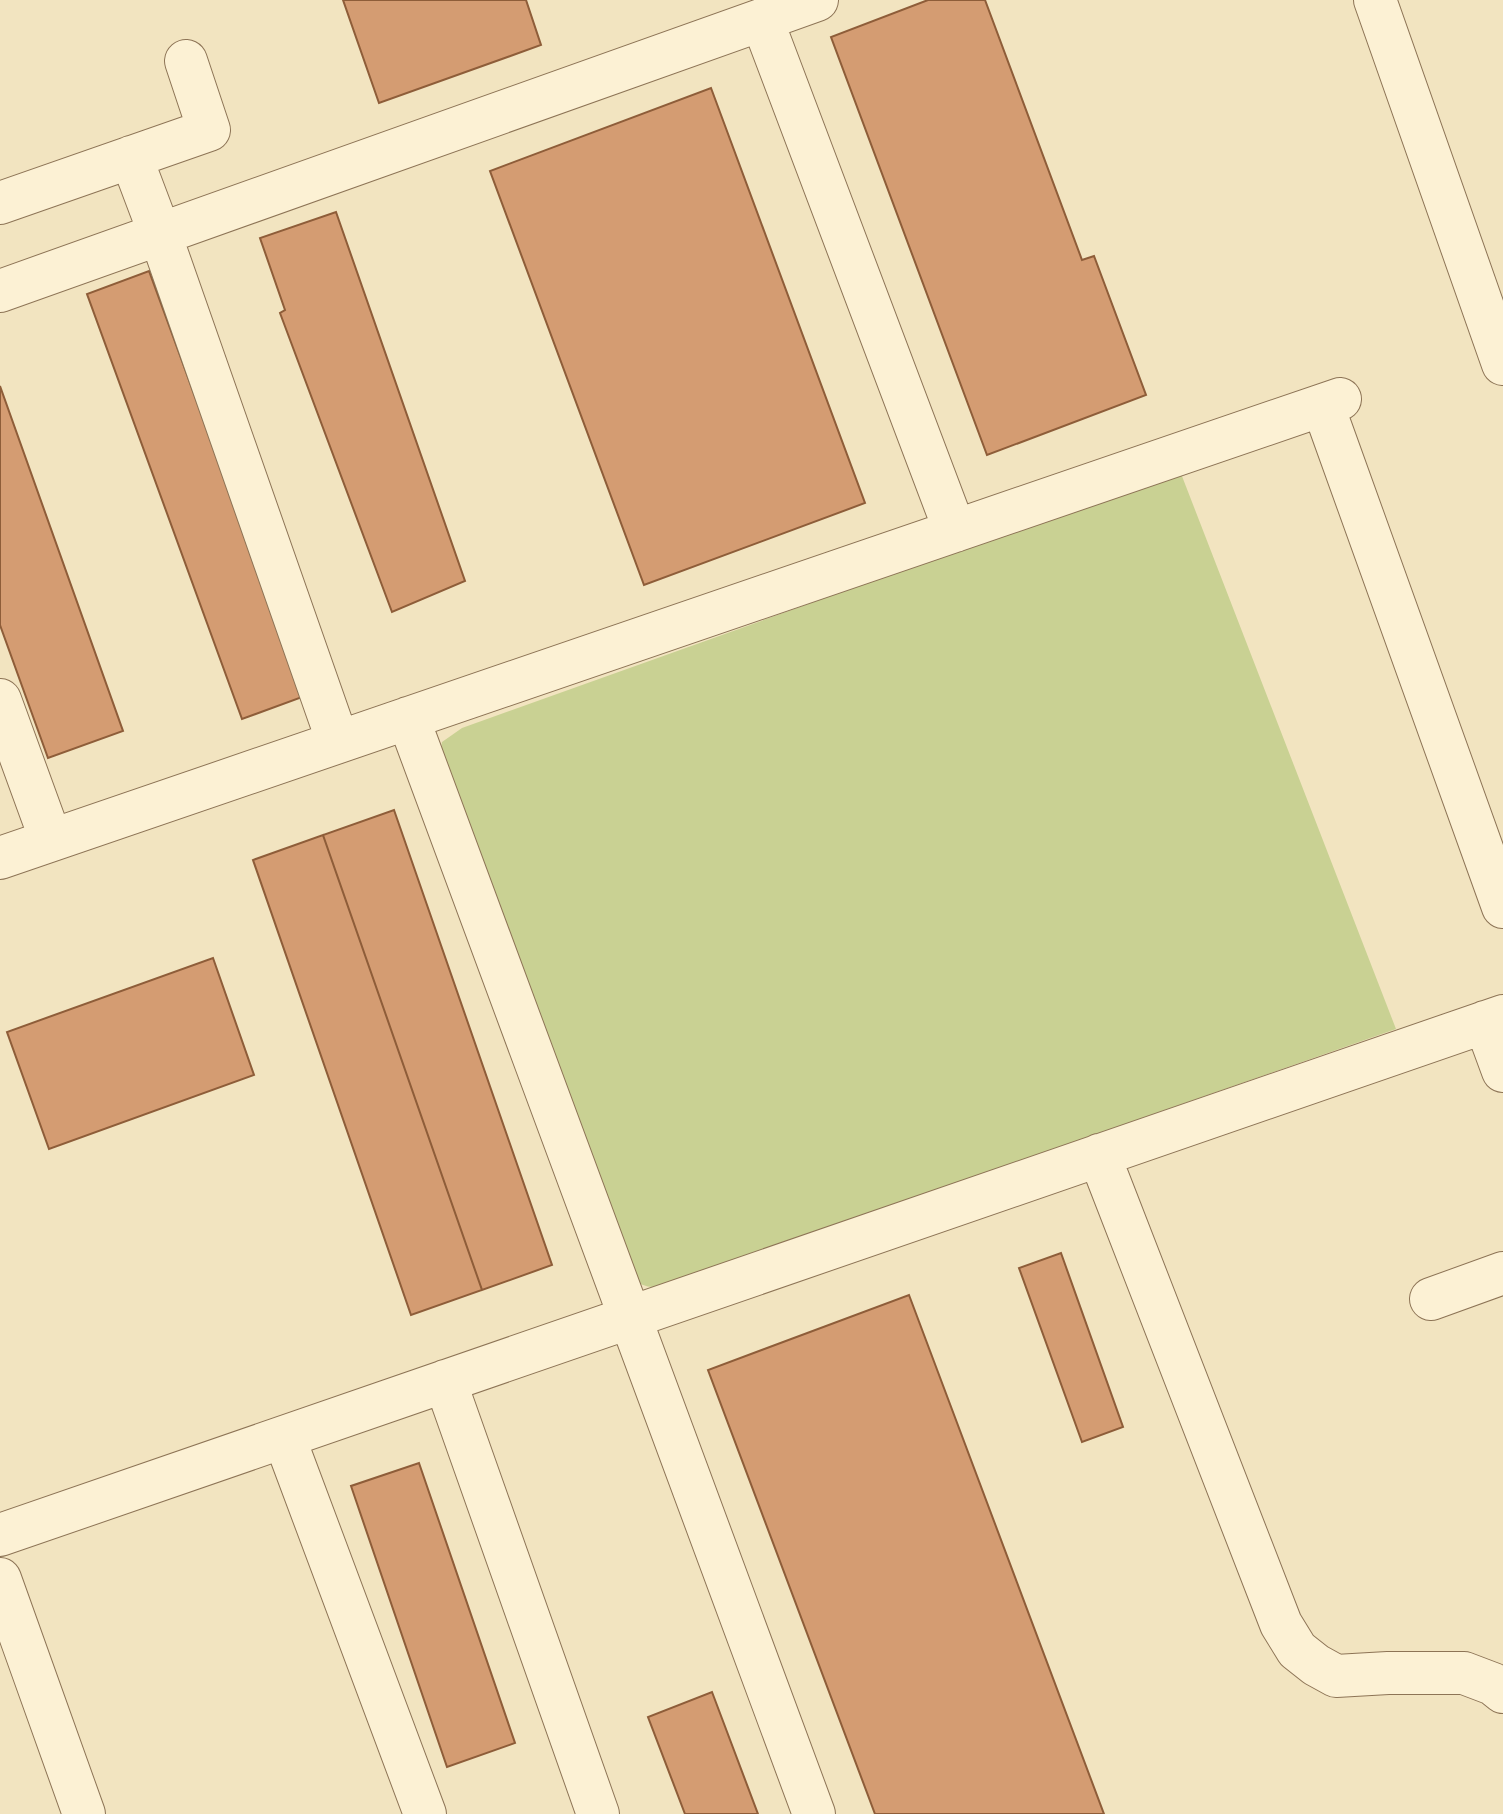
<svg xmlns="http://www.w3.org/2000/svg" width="1503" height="1814" viewBox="0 0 1503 1814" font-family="'Zilla Slab',serif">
	<rect width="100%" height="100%" fill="#f2e4c0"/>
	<path fill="#c9d193" d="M1180,471L1396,1029L680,1280C653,1289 651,1291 626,1276L441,748L442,742L462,728Z"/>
	<path fill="#d49c72" stroke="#8e5d39" stroke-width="2" d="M343,0H526L541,45L379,103Z
		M928,0H985L1082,260L1094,256L1146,395L987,455L831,37Z
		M711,88L865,503L644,585L490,171Z
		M336,212L465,581L392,612L280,313L285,310L260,238Z
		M149,271L305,696L242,719L87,294Z
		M0,386L123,731L48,758L0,625Z
		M394,810L552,1265L482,1290L323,835Z
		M323,835L482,1290L411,1315L253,860Z
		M213,958L254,1075L49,1149L7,1032Z
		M1061,1253L1123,1427L1082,1442L1019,1268Z
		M909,1295L1104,1814H875L708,1370Z
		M419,1463L515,1743L447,1767L351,1486Z
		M712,1692L758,1814H685L648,1717Z"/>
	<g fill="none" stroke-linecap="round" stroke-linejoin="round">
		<defs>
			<path id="minor" d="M1375,0L1503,364
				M762,20L955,531
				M131,157L160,234L338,742
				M0,203L209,130L186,61
				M0,291L817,0
				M1323,406L1503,907
				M0,700L51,840
				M408,718L814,1814
				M0,858L1340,399
				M1485,1022L1503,1071
				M1099,1155L1281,1624L1297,1650L1316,1665L1336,1676L1388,1673H1464L1493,1684L1503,1692
				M1431,1299L1503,1273
				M445,1381L598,1814
				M284,1437L425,1814
				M0,1535L1503,1016
				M0,1579L84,1814"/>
		</defs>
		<use href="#minor" stroke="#8d7456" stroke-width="44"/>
		<use href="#minor" stroke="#fcf1d4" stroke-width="42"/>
	</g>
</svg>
